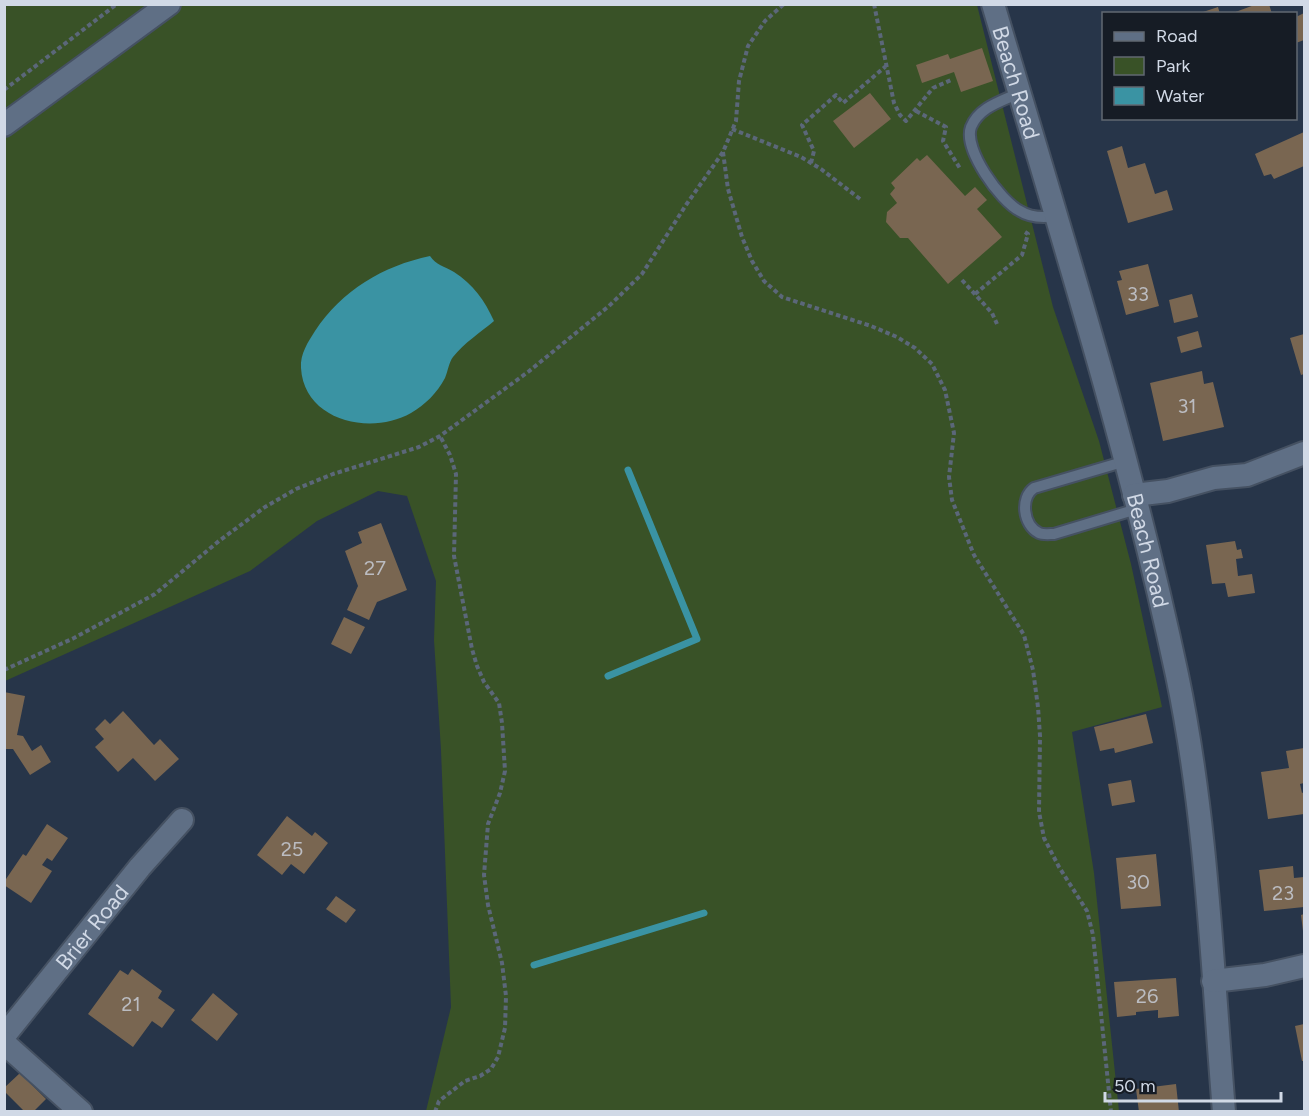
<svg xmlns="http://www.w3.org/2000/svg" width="1309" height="1116" viewBox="0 0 1309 1116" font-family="Figtree,sans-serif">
	<rect width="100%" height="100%" fill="#273549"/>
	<path fill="#395227" d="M4,5H977L1053,307L1099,441L1131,564L1162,707L1072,732L1094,873L1119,1111H426L451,1007L441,750L434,640L436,581L407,496L378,491L317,521L250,571L5,681Z"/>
	<path fill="#3a93a3" d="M430,256C436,265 444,266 454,272C473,284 485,301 494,321C481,332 464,343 453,357C449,362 448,371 445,378C437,393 425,405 411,413C371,436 304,421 301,368C300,354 308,342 315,331C342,290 383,266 430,256Z"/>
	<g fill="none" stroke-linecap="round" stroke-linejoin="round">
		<path stroke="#3a93a3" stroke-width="7" d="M608,676L697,639L628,470
			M534,965L704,913"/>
	</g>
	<path fill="#796651" d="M1257,4H1269L1272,14H1230Z
		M1218,7L1220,14H1200V13Z
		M1304,13V40L1296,43V17Z
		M982,48L993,81L961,92L954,72L922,83L916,65L948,54L950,59Z
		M870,93L891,119L854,148L833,121Z
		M1304,132V166L1274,179L1271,174L1264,176L1255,154Z
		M1122,146L1128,168L1145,163L1155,194L1167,190L1173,210L1128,223L1107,151Z
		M927,155L965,196L975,187L987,200L977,209L1002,237L948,284L908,238H900L886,222L887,212L897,203L890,194L895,188L891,183L917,158L920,161Z
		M1148,264L1159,306L1126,315L1117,281L1122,280L1119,271Z
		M1192,294L1198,317L1174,323L1169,300Z
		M1198,331L1202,347L1181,353L1177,337Z
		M1304,334V374L1301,375L1290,338Z
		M1202,371L1204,384L1213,382L1224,427L1163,441L1150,383Z
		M381,523L407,590L377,602L369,620L347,610L358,586L345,551L362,543L358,532Z
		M1235,541L1237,550L1241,549L1243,558L1236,559L1238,576L1252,574L1255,593L1228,597L1225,583L1212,584L1206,545Z
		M344,617L365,627L351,654L331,644Z
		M4,692L25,696L17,735L23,736L32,751L41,745L51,762L30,775L13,749H4Z
		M123,711L154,745L160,739L179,759L155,781L133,758L118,772L95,747L104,739L95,729L105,719L110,724Z
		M1146,714L1153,743L1115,753L1114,748L1100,751L1094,727Z
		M1304,748V783L1300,784L1302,793L1304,792V814L1268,819L1261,772L1289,768L1286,751Z
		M1131,780L1135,802L1112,806L1108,784Z
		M287,816L312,836L315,832L328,843L304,874L291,864L282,875L257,855Z
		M47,824L68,838L52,861L47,858L42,865L52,871L31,903L4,885V882L23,854L26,856Z
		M1156,854L1161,906L1121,909L1116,858Z
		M1293,866L1294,878L1304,877V907L1264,911L1259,870Z
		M336,896L356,910L346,923L326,909Z
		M1304,914V931H1303L1301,915Z
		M132,969L162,991L158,998L175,1010L162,1028L152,1021L133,1047L88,1014L120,970L128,975Z
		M1176,978L1179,1016L1158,1018V1010L1136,1012V1015L1117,1017L1114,982Z
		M213,993L238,1014L217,1041L191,1020Z
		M1304,1024V1061H1302L1295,1026Z
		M20,1073L46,1099L33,1112H25L4,1091V1088Z
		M1176,1084L1179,1112H1139L1136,1089Z"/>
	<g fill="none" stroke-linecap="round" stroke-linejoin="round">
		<defs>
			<path id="service" d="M1019,93C1002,101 979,107 971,127C963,149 1000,201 1020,211C1031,218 1043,218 1056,216
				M1126,461L1034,488C1020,498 1023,525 1039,533C1043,535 1050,534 1054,534L1137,509"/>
			<g id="minor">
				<path id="s1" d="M993,4C1059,227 1129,448 1177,675C1207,818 1212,966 1224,1112"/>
				<path d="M4,125L169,4"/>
				<path d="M1134,495L1168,491L1214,478L1247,475L1304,453"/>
				<path d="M1213,981L1265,975L1304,966"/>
				<path id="s2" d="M4,1036L140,867L182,820"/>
				<path d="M4,1043L81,1112"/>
			</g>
		</defs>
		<use href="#service" stroke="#455162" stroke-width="14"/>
		<use href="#minor" stroke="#455162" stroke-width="26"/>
		<path stroke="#5b6779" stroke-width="4" stroke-dasharray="4.5 3" stroke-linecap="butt" d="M874,4L894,103L900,115L906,121L933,88L951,80
			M4,90L117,4
			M916,111L946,127L943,141L961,170
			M732,129L801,157L821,169L860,199
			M723,152L728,189L742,237L752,261L764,281L782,297L871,326L897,337L915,348L932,364L945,390L954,433L949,477L952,500L974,555L1024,635L1033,670L1038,707L1040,736L1039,812L1044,838L1059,867L1087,911L1093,935L1111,1112
			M811,163L814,151L802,125L836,95L843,103L886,66
			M962,280L992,313L997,324
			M975,294L1022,255L1028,234L1025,232
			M4,670L74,638L155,594L219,541L265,507L296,489L333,474L419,447L440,436L528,372L609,306L642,274L686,205L723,152L736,121L739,81L748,46L765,21L784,4
			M435,1112L439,1101L465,1081L480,1076L491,1069L498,1057L505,1028L506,996L502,963L488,905L484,875L488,824L500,793L505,771L502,723L499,703L484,682L477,666L472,649L454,556L456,474L450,455L440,436"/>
		<use href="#service" stroke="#5f6f85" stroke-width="10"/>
		<use href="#minor" stroke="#5f6f85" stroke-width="22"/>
	</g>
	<g text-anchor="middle" stroke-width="5" stroke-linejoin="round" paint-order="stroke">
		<g font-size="20" fill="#bbbcc1">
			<text x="1138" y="301">33</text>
			<text x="1187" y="413">31</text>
			<text x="375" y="575">27</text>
			<text x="292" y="856">25</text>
			<text x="1138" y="889">30</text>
			<text x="1283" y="900">23</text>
			<text x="1147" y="1003">26</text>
			<text x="131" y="1011">21</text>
		</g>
		<g font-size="22" fill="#d1d9e6" stroke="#161c25">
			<text dy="8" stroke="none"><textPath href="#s1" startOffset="82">Beach Road</textPath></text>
			<text dy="8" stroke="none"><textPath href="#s1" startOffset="568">Beach Road</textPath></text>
			<text dy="8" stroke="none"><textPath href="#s2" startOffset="140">Brier Road</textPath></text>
		</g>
	</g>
	<rect width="1309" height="1116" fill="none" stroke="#d1d9e6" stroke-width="12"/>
	<rect x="1102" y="12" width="195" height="108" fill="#161c25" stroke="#616872" stroke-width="1.5"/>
	<rect x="1114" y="32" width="30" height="9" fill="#5f6f85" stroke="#616872" stroke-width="1.5"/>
	<text x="1156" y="42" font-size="18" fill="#d1d9e6">Road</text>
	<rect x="1114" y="57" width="30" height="18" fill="#395227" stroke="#616872" stroke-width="1.5"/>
	<text x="1156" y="72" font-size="18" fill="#d1d9e6">Park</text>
	<rect x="1114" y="87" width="30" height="18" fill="#3a93a3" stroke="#616872" stroke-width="1.5"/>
	<text x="1156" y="102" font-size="18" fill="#d1d9e6">Water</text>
	<path d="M1105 1092v9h176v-9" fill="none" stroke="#d1d9e6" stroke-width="3"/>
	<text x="1114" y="1092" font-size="18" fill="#d1d9e6" stroke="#161c25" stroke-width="4.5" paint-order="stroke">50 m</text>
</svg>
